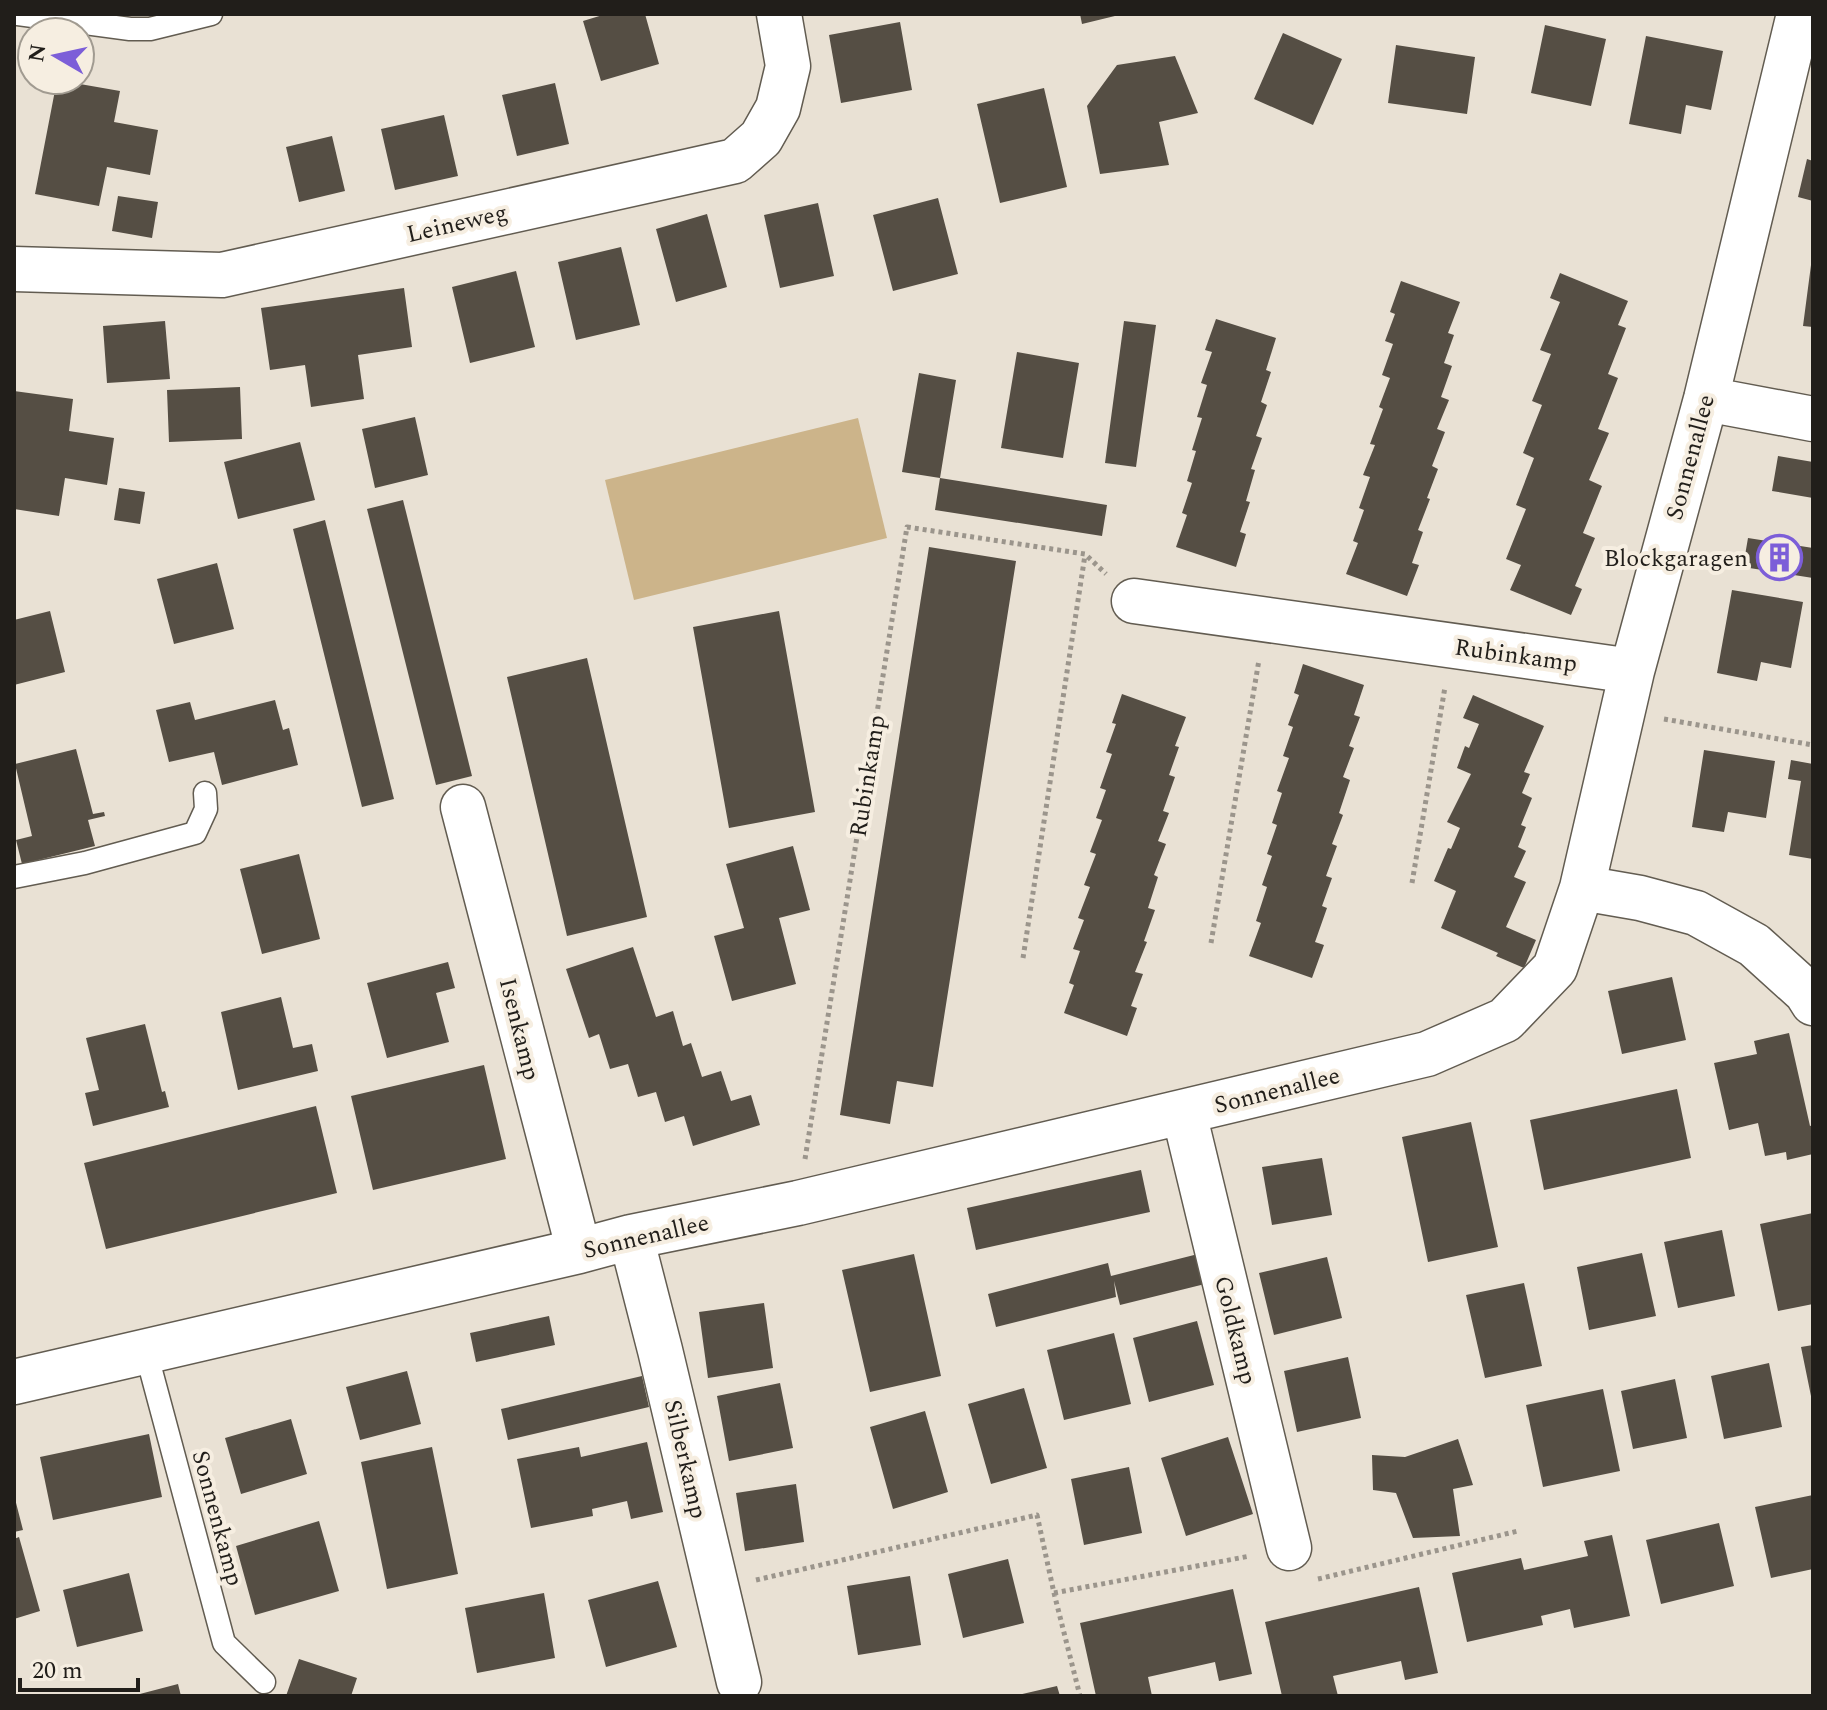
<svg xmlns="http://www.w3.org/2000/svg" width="1827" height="1710" viewBox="0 0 1827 1710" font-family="Spectral,serif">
	<rect width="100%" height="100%" fill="#e9e1d4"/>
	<path fill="#ccb48a" d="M858,418L887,538L634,600L605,480Z"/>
	<path fill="#554e44" d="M606,14H645L659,64L601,81L583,21Z
		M1080,14H1119V15L1082,24Z
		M900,22L912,90L841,103L829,35Z
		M1545,25L1606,39L1591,106L1531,93Z
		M1283,33L1342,59L1313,125L1254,99Z
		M1646,36L1723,51L1711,110L1686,105L1681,134L1629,124Z
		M1396,45L1475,57L1467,114L1388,103Z
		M1175,56L1198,113L1159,122L1169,165L1100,174L1087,106L1117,65Z
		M57,80L120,91L114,122L158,130L150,175L107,167L99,206L35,194Z
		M555,83L569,144L517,156L502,95Z
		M1044,88L1067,187L1000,203L977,104Z
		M444,115L458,176L395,190L381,129Z
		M332,136L345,191L299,202L286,147Z
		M1807,159L1813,161V201L1798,197Z
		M118,196L158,202L152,238L112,231Z
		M938,198L958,274L893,291L873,215Z
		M818,203L834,276L780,288L764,215Z
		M707,214L727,287L676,302L656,229Z
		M621,247L640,325L576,340L558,262Z
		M1811,265H1813V327L1803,326Z
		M516,271L535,347L470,363L452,287Z
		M1560,273L1628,301L1618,325L1626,328L1608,374L1618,378L1598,429L1609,433L1589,480L1602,486L1583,533L1595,538L1575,586L1582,589L1571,615L1510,590L1521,565L1506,559L1526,509L1516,505L1534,458L1523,453L1542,405L1532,401L1551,354L1540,350L1560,302L1550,298Z
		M1401,281L1460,302L1448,333L1454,335L1444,363L1452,366L1441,397L1449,400L1437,429L1445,432L1432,466L1438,469L1427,498L1430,499L1418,530L1423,532L1412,563L1419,565L1407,596L1346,574L1358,543L1353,541L1364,510L1359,508L1370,477L1363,475L1375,445L1370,444L1383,409L1379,407L1390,378L1382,375L1393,344L1385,341L1395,314L1390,312Z
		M404,288L412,347L358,355L364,399L311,407L305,365L270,370L261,308Z
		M1216,319L1276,338L1266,370L1271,372L1261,402L1267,405L1256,436L1262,438L1251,469L1255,470L1246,501L1250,502L1240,532L1246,534L1236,567L1176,547L1187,515L1182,513L1192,483L1187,481L1196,451L1192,450L1202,418L1197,417L1207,385L1201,383L1212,352L1205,350Z
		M165,321L170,379L107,383L103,326Z
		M1124,321L1156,325L1136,467L1105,463Z
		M1017,352L1079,363L1063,458L1001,448Z
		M919,373L956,380L940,478L902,472Z
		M240,387L242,439L169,442L167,390Z
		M14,391L73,399L69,431L114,438L107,485L65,478L59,516L14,509Z
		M415,417L428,475L375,488L362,429Z
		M300,442L315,500L238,519L224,462Z
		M1778,456L1813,462V498L1772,491Z
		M940,478L1107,505L1102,536L935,510Z
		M119,488L145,492L140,524L114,520Z
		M403,500L472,776L436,785L367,509Z
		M325,520L394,799L362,807L293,529Z
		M1748,538L1813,548V578L1743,567Z
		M929,547L1016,561L933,1087L897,1081L890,1124L840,1115Z
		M217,563L234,629L174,644L157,579Z
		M1732,590L1803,602L1791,668L1761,662L1757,681L1717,673Z
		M50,611L65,672L14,685V620Z
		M779,611L815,812L729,828L693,627Z
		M587,658L647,917L567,936L507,677Z
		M1303,664L1364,685L1354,715L1360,717L1349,746L1354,748L1343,777L1350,780L1339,813L1343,815L1332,844L1337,846L1326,876L1332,878L1322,906L1327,908L1315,942L1324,945L1312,978L1249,956L1261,923L1256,921L1267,887L1262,885L1272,856L1267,854L1277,825L1272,823L1282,793L1277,791L1289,758L1283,756L1293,727L1288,725L1299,695L1294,693Z
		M1122,694L1186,717L1175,746L1179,747L1169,775L1175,777L1163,811L1169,813L1158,841L1166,844L1154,875L1158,877L1148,908L1155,910L1144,941L1147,942L1135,972L1143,974L1131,1006L1137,1008L1127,1036L1064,1013L1074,985L1069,983L1080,951L1073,949L1084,920L1078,918L1090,887L1084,885L1096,854L1090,852L1102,820L1096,818L1106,790L1100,788L1112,754L1106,752L1116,724L1112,723Z
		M1473,695L1544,726L1524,772L1530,774L1522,793L1532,798L1521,825L1526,827L1518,847L1526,851L1514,877L1526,882L1506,927L1536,940L1524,968L1496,956L1498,953L1441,928L1456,891L1434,881L1448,848L1451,849L1460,828L1447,822L1471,774L1457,768L1465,746L1469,748L1479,724L1463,718Z
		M275,700L283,730L289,728L298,765L222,785L214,752L169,762L156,710L190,702L195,720Z
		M76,749L93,814L104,812L105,816L88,820L95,846L22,864L16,840L32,836L15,764Z
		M1704,750L1775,761L1766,818L1728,812L1724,832L1692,827Z
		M1791,760L1813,764V859L1789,855L1801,781L1788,779Z
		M793,846L810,910L779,918L796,984L732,1001L714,936L744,928L726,864Z
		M299,854L320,939L262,954L240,869Z
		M633,947L656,1017L673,1011L683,1046L691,1043L702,1077L721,1071L731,1101L751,1095L760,1125L693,1146L684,1116L665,1122L656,1092L638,1097L628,1064L610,1069L599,1034L589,1038L566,969Z
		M448,962L455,988L436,993L449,1042L387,1058L367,983Z
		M1672,977L1686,1040L1622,1054L1608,991Z
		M281,997L293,1048L312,1044L318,1071L238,1090L221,1012Z
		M145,1024L162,1092L165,1091L169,1107L93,1126L85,1093L99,1090L86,1038Z
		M1789,1033L1810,1126L1813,1125V1154L1787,1160L1786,1152L1765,1156L1758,1123L1729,1130L1714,1063L1757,1054L1754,1041Z
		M484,1065L506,1159L373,1190L351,1096Z
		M1677,1089L1691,1158L1544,1190L1530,1120Z
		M316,1106L337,1193L106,1249L84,1163Z
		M1471,1122L1498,1247L1428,1262L1402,1137Z
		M1322,1158L1332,1215L1272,1225L1262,1167Z
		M1141,1170L1150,1212L976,1250L967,1208Z
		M1813,1213V1304L1778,1311L1760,1224Z
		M1722,1230L1735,1296L1678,1308L1664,1242Z
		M1202,1253L1209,1283L1120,1305L1114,1281L1116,1297L996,1327L988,1294L1108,1263L1111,1276Z
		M1642,1253L1656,1316L1589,1330L1577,1267Z
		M914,1254L941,1376L870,1392L842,1270Z
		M1327,1257L1342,1318L1274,1335L1259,1273Z
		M1524,1283L1542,1366L1485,1378L1466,1295Z
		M764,1303L773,1368L708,1378L699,1312Z
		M549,1316L555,1345L476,1362L470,1333Z
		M1197,1321L1214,1385L1149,1402L1133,1338Z
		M1114,1333L1131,1404L1064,1420L1047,1350Z
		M1813,1345V1400L1812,1401L1801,1347Z
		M1348,1357L1361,1418L1297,1432L1284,1371Z
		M1769,1363L1782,1427L1724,1439L1711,1376Z
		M407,1371L421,1424L360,1440L346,1387Z
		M642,1376L649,1407L508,1440L501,1409Z
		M1675,1379L1687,1438L1633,1449L1621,1391Z
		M780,1383L793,1448L729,1461L717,1396Z
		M1024,1388L1047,1468L991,1484L968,1404Z
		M1603,1389L1620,1471L1543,1487L1526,1405Z
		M925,1411L948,1492L893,1509L870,1427Z
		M291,1419L307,1474L241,1494L225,1438Z
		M149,1434L162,1497L53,1520L40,1457Z
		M1228,1437L1253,1514L1186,1536L1161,1458Z
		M1458,1439L1473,1485L1453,1489L1460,1536L1413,1538L1396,1493L1373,1490L1372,1455L1405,1457Z
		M647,1442L663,1512L631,1519L627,1501L592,1509L593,1516L531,1528L517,1459L579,1447L581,1457Z
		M432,1447L458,1574L387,1589L361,1462Z
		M1129,1467L1142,1533L1084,1545L1071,1479Z
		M796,1484L804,1542L745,1551L736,1493Z
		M14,1495L23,1530L14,1532Z
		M1813,1495V1569L1771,1578L1755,1507Z
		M319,1521L339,1591L255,1615L236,1546Z
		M1719,1523L1734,1586L1661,1604L1646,1540Z
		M1612,1535L1630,1616L1574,1628L1570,1609L1541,1616L1543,1625L1467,1642L1452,1573L1521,1558L1524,1570L1588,1556L1584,1541Z
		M19,1537L40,1611L14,1619V1539Z
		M1008,1559L1024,1623L963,1638L948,1574Z
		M129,1573L143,1631L77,1647L63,1590Z
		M910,1576L921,1645L858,1655L847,1586Z
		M658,1581L677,1647L606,1667L588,1600Z
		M1419,1587L1438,1673L1405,1680L1401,1661L1333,1676L1338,1696H1282L1265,1622Z
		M1233,1589L1252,1674L1219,1681L1215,1662L1148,1677L1152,1696H1096L1080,1623Z
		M544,1593L555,1658L477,1673L465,1608Z
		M299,1659L357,1678L351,1696H286Z
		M178,1684L181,1696H136V1695Z
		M1057,1686L1060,1696H1018V1695Z"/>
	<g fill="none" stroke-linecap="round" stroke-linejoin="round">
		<defs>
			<path id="service" d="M18,14L130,29H150L211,14
				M14,877L85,863L195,833L206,809L205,793
				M146,1352L224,1643L264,1682"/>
			<path id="minor" d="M14,269L222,275L735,161L761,138L778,108L788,66L779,14
				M1706,399L1813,419
				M1134,601L1632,671
				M463,807L579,1251
				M1582,888L1640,898L1696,913L1754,945L1806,992L1813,1003
				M1184,1113L1289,1548
				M631,1237L660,1350L739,1682
				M14,1382L579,1251L631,1237L798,1203L1427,1054L1505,1020L1555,968L1582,888L1632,671L1706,399L1799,14"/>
		</defs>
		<use href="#service" stroke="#625c51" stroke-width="25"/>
		<use href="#minor" stroke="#625c51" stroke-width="47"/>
		<path stroke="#9b958c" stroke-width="5" stroke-dasharray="4 4" stroke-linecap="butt" d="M1664,719L1813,745
			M1412,883L1445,687
			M1211,943L1259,660
			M1023,958L1085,555
			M805,1159L907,527L1085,554L1106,574
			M1318,1579L1518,1531
			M756,1580L1037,1515L1054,1593L1080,1696
			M1054,1593L1250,1556"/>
		<use href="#service" stroke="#fff" stroke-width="22"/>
		<use href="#minor" stroke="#fff" stroke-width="44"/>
	</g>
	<defs>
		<symbol id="building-ring" viewBox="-11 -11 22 22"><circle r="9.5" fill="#f6eee1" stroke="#7c5ed8" stroke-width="1.5"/><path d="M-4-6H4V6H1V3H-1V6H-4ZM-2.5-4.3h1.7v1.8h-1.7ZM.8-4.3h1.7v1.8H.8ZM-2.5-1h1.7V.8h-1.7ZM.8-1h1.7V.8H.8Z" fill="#7c5ed8"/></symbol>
	</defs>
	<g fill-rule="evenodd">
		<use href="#building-ring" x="1754" y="532" width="51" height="51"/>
	</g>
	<g text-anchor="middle" stroke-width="8" stroke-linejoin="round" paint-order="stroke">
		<g font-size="24" fill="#211e1a" stroke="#f6eee1">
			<text transform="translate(457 223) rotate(-13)" y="8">Leineweg</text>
			<text transform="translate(1690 457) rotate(-75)" y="8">Sonnenallee</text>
			<text transform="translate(1516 655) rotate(8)" y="8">Rubinkamp</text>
			<text transform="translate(867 776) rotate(-81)" y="8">Rubinkamp</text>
			<text transform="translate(520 1029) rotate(76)" y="8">Isenkamp</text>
			<text transform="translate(1277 1090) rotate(-14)" y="8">Sonnenallee</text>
			<text transform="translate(646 1236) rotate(-13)" y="8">Sonnenallee</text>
			<text transform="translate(1236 1330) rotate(76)" y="8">Goldkamp</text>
			<text transform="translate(686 1459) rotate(77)" y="8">Silberkamp</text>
			<text transform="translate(218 1518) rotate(75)" y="8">Sonnenkamp</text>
		</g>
		<g font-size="24" fill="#211e1a" stroke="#f6eee1" text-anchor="end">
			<text x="1748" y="566">Blockgaragen</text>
		</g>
	</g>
	<rect width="1827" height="1710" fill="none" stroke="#211e1a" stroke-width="32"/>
	<g transform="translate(56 56) rotate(279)"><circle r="38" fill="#f6eee1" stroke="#a19b91" stroke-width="2"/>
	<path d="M0-6L14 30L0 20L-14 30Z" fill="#7c5ed8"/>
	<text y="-12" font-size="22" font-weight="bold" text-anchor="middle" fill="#211e1a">N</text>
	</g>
	<path d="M20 1678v12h118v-12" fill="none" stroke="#211e1a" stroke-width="4"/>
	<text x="32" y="1678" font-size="24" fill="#211e1a" stroke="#f6eee1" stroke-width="6" paint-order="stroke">20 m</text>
</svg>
